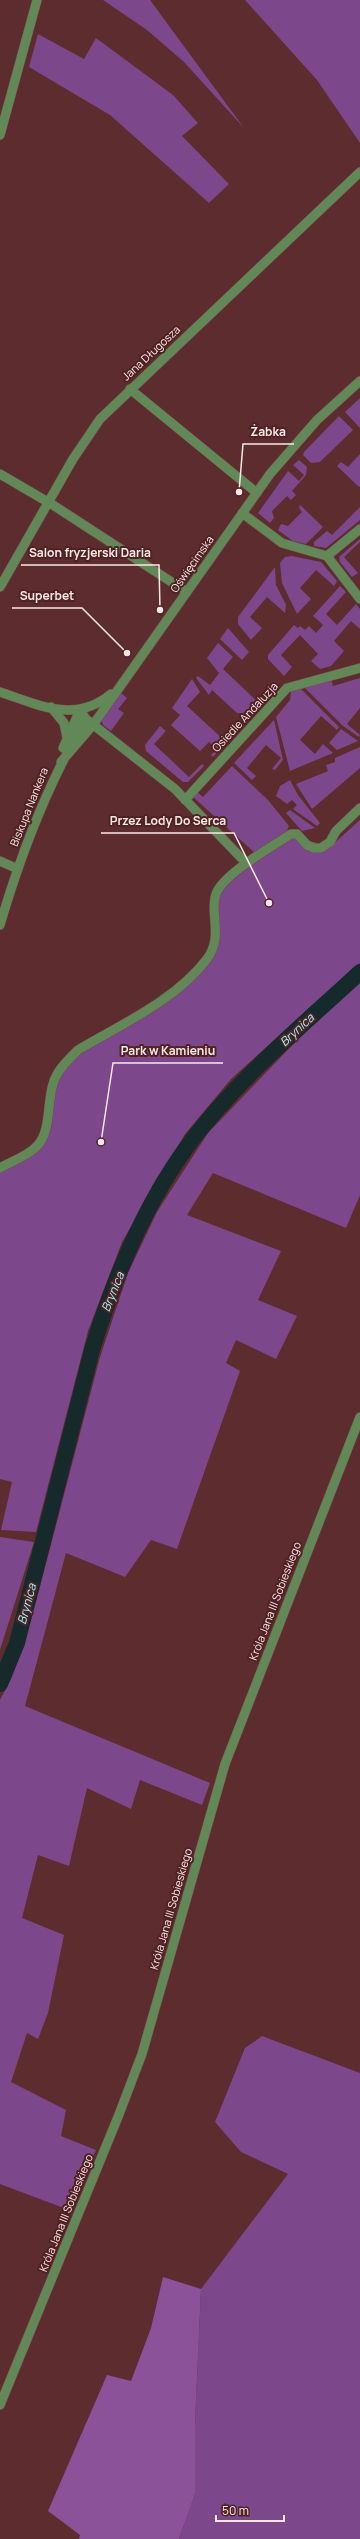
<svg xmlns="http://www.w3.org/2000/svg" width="360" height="2539" viewBox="0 0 360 2539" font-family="Manrope,sans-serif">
	<rect width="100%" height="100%" fill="#5d2c2e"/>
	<path fill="#7d478b" d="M103,0H150L244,128L184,62L147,30Z
		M245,0H360V143L317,80Z
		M38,34L84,59L96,38L173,95L198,123L182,136L229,184L209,203L110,115L29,67Z
		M360,398V428L345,412Z
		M339,416L353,430L320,462L311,463L303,455L304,452Z
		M360,454V486L359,487L337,466L341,462L348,467Z
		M299,460L307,467L306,475L292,491L296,495L291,500L287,496L272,511L274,518L270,523L258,513L288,471L299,481L304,475L293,465Z
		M300,505L323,527L306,544L293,541L278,530L281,524L288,526L302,512L299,508Z
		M360,507V520L326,548L314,546V542L327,531L332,535Z
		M360,539V542L344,557L358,573L352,577L340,562L339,557Z
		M292,556L321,562L337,581L334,586L316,570L300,588L311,599L297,614L282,583L280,563L285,557Z
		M275,567L276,585L286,605L285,613L267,597L250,617L262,628L251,640L238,624V617Z
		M340,586L346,592L326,614L337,625L356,604L360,609V629L351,621L334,641L344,651L331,666L320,669L311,661L318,654L300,635L281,655L292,667L284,676L268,659V655L294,625L298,628L300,626L305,630L309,626L316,633L323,625L313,616Z
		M228,628L249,652L242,660L220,639Z
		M218,643L233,657L223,669L260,704L272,692L252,714L237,713L212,690L209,695L196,678L198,676L210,685L219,673L207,658Z
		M360,678V708L347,724L360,735L359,737L343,726L303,686L331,679L333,686Z
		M192,679L200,692L187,706L225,741L239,728L213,757L211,755L217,749L209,742L200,751L171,725L180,715L172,708Z
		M299,687L339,727L337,730L321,716L300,740L315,754L323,744L333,753L290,771L276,717L290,700L291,691Z
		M120,692L127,698L118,709L124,713L111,731L103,725L101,719Z
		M274,720L283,760L275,770L272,769L281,758L266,745L247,768L256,776L252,780L234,763Z
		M160,726L166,731L154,744L189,777L202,764L204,766L188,782H183L146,751L145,745Z
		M341,729L358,741L337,750L329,743Z
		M360,747V768L312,809L296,784L328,771L326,765L335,762V758Z
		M232,766L268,800L289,826L286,833L255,853L192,796L196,791L203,797Z
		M290,780L298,795L320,823L317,826L293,809L297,805L292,800L287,804L276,796L280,786Z
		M290,810L315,828L302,831L286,813Z
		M360,820V963L231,1079L185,1134L122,1242L88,1331L36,1532L1,1530L12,1482L0,1479V1171L35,1152L57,1080L78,1054L167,1000L206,964L217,899L222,889L255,862L291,839L294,838L331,846Z
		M360,983V1195L346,1228L213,1173L187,1215L281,1251L258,1300L297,1316L276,1359L236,1340L226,1363L240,1371L177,1549L151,1540L125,1577L66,1553L25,1706L210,1783L202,1805L140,1780L131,1809L87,1788L69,1866L38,1855L22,1918L64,1935L48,2013L38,2039L27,2033L11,2082L66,2110L61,2136L96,2150L69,2210L0,2184V1700L12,1677L37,1598L100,1357L128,1273L157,1212L208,1133L305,1032Z
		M0,1537L34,1542L0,1650Z
		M262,2036L360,2073V2539H179L195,2494V2424L201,2289L288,2174L241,2152L215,2122L245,2048Z"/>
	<path fill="#8b529a" d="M163,2277L201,2289L195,2424V2494L179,2539H79L80,2535L48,2511L107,2375L131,2381L151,2328Z"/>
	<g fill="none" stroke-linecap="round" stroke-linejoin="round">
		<path stroke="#172a2b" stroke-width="16" d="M0,1684L17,1643L92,1350C114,1278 146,1201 192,1140C240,1077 302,1026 360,972"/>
		<defs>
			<path id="minor" d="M0,135L37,0
				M130,389L257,493
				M0,474L53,505L187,592
				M242,513L282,543L327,556L360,599
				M327,556L360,529
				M0,587L73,459L100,419L360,172
				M0,692C39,705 75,724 111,694
				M51,707L64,723L67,738
				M80,710L86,719L175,789L246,863
				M63,748L80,710
				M61,762L93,725L270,474L317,420L360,381
				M185,800L287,688L360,668
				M0,861L18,869
				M0,925C21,853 48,783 86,719
				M0,1168C12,1161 28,1156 37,1146C51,1132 47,1103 53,1084C57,1070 68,1060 78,1050C122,1024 176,1000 207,959C224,936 209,913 216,894C223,874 273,846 291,834H297L307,845L314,848H321L330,842L336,831L360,808
				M0,2405L118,2117L142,2054L225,1764L360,1417"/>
		</defs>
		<use href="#minor" stroke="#764a4b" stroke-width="10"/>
		<use href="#minor" stroke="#628858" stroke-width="9"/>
	</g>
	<g text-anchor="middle" stroke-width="4" stroke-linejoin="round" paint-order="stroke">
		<g font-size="11" fill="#fbe7e6" stroke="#512224">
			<text transform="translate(151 353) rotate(-43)" y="4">Jana Długosza</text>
			<text transform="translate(192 564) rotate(-55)" y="4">Oświęcimska</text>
			<text transform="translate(245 717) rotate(-47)" y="4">Osiedle Andaluzja</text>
			<text transform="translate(29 807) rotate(-68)" y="4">Biskupa Nankera</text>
			<text transform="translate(275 1601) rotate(-69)" y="4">Króla Jana III Sobieskiego</text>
			<text transform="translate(171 1909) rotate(-74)" y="4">Króla Jana III Sobieskiego</text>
			<text transform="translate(66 2213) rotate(-68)" y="4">Króla Jana III Sobieskiego</text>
		</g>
		<g font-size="12" font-style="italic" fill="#94f7fb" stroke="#512224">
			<text transform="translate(297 1030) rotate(-43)" y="4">Brynica</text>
			<text transform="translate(113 1292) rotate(-68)" y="4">Brynica</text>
			<text transform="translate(27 1604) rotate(-75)" y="4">Brynica</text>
		</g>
	</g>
	<path fill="none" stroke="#fbe7e6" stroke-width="1.5" d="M239 492L243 444H294M160 610L159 565H21M127 653L82 608H12M269 903L234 833H101M101 1142L113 1063H223"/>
	<g fill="#fbe7e6" stroke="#512224" stroke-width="1.5">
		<circle cx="239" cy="492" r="4"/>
		<circle cx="160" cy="610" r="4"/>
		<circle cx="127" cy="653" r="4"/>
		<circle cx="269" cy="903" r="4"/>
		<circle cx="101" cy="1142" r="4"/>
	</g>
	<g font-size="12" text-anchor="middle" font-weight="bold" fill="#fbe7e6" stroke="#512224" stroke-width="4" stroke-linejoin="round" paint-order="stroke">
		<text x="268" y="436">Żabka</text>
		<text x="90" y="557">Salon fryzjerski Daria</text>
		<text x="47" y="600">Superbet</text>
		<text x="168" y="825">Przez Lody Do Serca</text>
		<text x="168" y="1055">Park w Kamieniu</text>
	</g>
	<path d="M216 2515v6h68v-6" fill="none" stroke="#fbe7e6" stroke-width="2"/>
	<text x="222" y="2515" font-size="12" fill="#fbe7e6" stroke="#512224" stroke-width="3" paint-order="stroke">50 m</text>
</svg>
